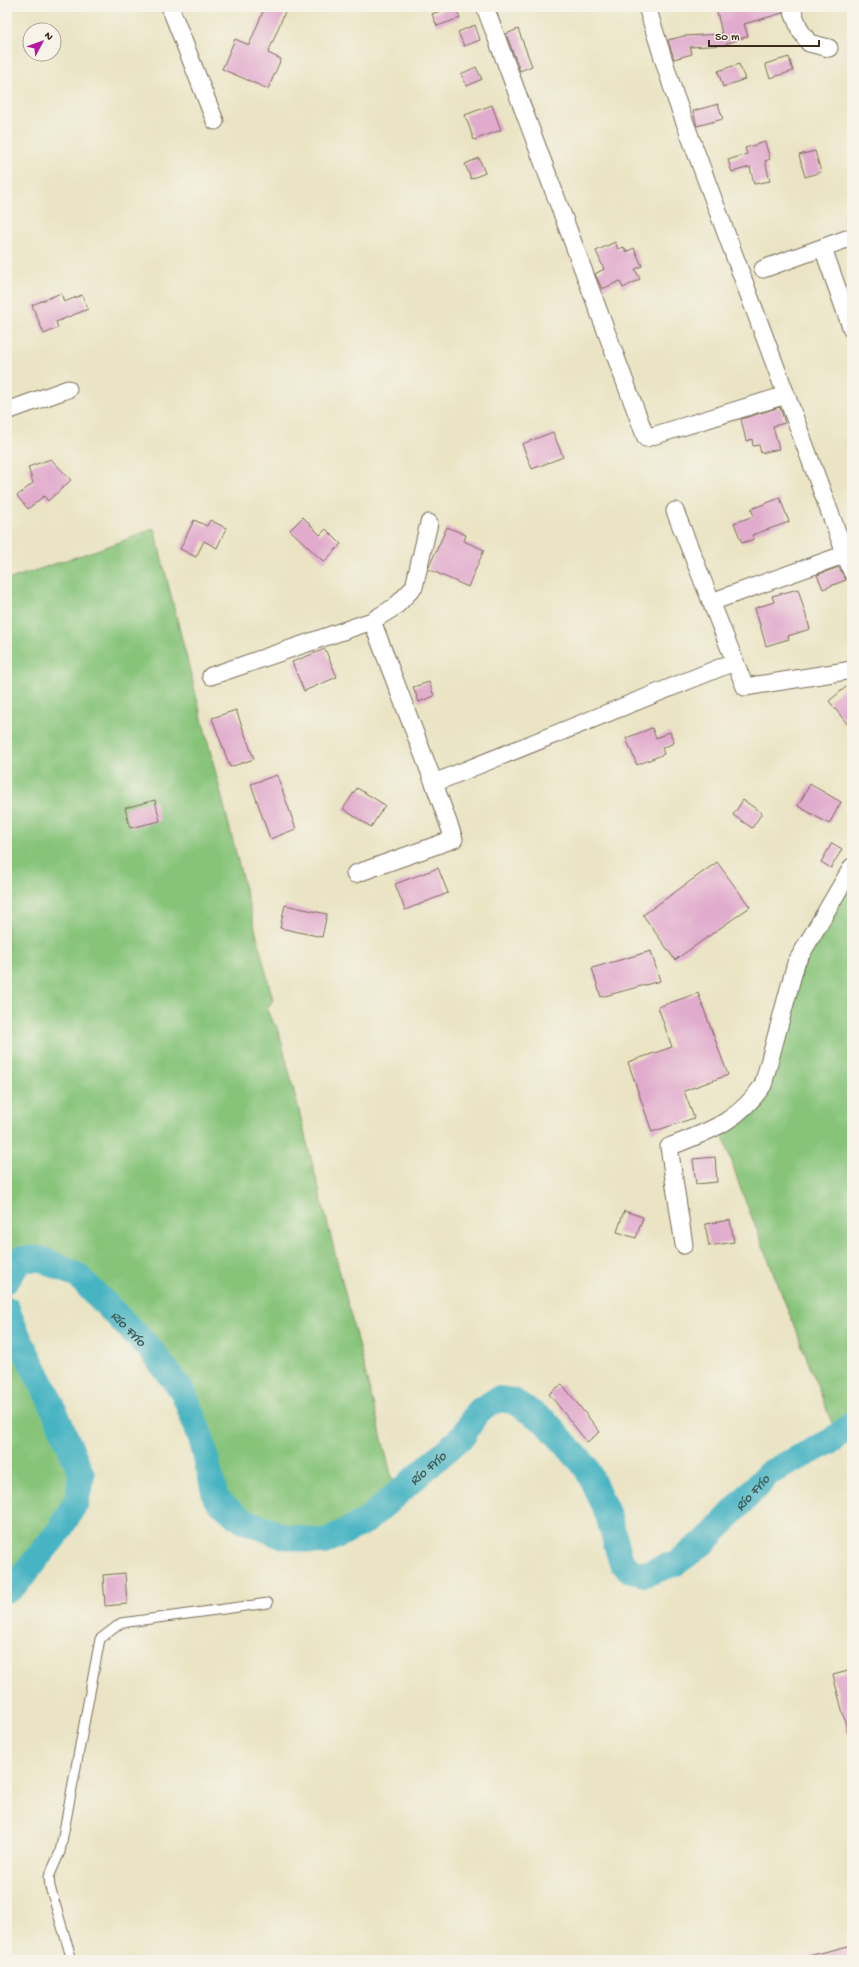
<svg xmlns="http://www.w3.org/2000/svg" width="859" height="1967" viewBox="0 0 859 1967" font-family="'Gochi Hand',sans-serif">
	<rect width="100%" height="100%" fill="#f7f3e8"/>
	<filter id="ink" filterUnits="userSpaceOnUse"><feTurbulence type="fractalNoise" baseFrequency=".025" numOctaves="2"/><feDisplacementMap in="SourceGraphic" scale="8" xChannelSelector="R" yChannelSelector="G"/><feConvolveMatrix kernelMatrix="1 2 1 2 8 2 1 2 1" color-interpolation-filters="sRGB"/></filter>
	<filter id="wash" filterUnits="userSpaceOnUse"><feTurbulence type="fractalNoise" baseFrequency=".012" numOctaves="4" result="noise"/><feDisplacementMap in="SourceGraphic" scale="16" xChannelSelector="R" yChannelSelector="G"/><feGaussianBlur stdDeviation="0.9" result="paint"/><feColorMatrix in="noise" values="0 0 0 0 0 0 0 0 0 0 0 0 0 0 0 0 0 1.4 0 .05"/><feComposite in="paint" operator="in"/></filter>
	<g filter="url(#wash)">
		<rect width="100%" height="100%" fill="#eae4c4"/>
		<path fill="#87c47a" stroke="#61774c" d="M154,528L273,1000L267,1010L272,1021L278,1028L396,1494L366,1521L324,1542L282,1536L239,1518L216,1499L201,1438L183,1392L150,1349L78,1276L42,1259H21L7,1280V580L117,543Z
			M852,867V1424L837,1436L740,1187L720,1126L752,1101L796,963Z
			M7,1309L16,1332L50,1400L82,1475L76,1502L59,1531L22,1577L11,1589L7,1590Z"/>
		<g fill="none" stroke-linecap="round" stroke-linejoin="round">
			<g stroke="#47b4c3" stroke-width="26">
				<path id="s1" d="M7,1280L21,1259H42L78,1276L150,1349L183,1392L201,1438L216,1499L239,1518L282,1536L324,1542L366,1521L463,1436L477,1412L498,1399L513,1401L546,1422L586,1467L608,1515L621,1561L631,1571L645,1574L676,1563L707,1540L769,1473L831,1441L852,1424"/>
				<path d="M7,1309L16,1332L50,1400L82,1475L76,1502L59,1531L22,1577L11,1589L7,1590"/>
			</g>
		</g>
		<g id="blocks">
			<path fill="#e1abcd" d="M265,7H287L268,53L281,59L268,89L222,69L235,39L249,45Z
				M452,7H455L460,18L437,26L432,14Z
				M716,7H781L783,13L744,24L748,36L726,44V45L690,47L692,54L674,59L668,40L684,36L722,34Z
				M475,25L480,40L464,46L458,32Z
				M518,29L532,66L520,71L506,34Z
				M789,57L793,71L770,78L765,64Z
				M739,64L745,79L723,87L718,71Z
				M476,67L482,79L467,86L461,74Z
				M718,104L723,119L697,126L693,111Z
				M492,105L501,130L474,140L465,115Z
				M765,142L770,159L765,161L770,181L754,184L750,167L732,172L728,160L747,154L745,148Z
				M815,151L821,172L805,177L799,155Z
				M479,158L485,173L471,179L465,164Z
				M615,242L618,249L624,247L626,252L634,248L642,266L635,269L640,279L623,288L620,281L602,289L595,274L604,269L596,251Z
				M61,293L64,302L82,295L88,309L56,322L58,328L44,334L32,305Z
				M780,407L785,423L773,426L779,449L761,453L759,445L753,446L752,439L746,441L741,419Z
				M553,432L563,457L532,469L522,444Z
				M51,459L71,480L48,501L44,496L28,509L17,496L33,483L28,467Z
				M780,498L789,522L752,535L754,539L742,543L734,523L754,516L751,509Z
				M303,517L320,535L326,529L341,544L324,562L290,530Z
				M194,520L207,526L210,520L226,528L217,548L204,541L196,557L180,549Z
				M447,527L466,535L464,541L484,550L468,587L428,569Z
				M839,567L846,580L823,589L817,575Z
				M798,589L810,629L788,636L789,639L766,646L755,608L774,602L772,596Z
				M325,649L337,677L304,691L292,662Z
				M429,682L434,696L419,702L413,687Z
				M852,682V730L829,701Z
				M236,710L254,759L230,767L212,718Z
				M652,728L656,738L670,732L674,743L662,748L664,754L637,765L626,738Z
				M277,775L296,829L270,839L251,784Z
				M810,784L841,802L829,824L798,806Z
				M357,788L385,805L371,827L343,809Z
				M155,800L160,821L130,828L125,808Z
				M743,800L762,813L752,828L733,815Z
				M832,843L842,849L831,868L821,862Z
				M717,862L750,907L675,960L643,915Z
				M438,868L448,893L405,910L395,884Z
				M285,905L327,914L322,937L280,928Z
				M651,951L660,981L601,997L592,968Z
				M698,993L728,1075L684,1091L694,1118L652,1132L628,1062L672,1047L658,1007Z
				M715,1157L717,1182L696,1184L693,1159Z
				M624,1211L643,1217L636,1238L617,1232Z
				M730,1220L734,1242L709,1246L705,1224Z
				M562,1384L600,1432L587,1442L549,1394Z
				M125,1573L127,1604L105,1606L103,1575Z
				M852,1670V1732L848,1733L833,1675Z
				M852,1945V1960H810L809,1956Z"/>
		</g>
	</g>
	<g filter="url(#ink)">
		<use href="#blocks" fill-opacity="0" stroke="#786b58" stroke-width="1"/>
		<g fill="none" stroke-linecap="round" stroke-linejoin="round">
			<defs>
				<path id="service" d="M72,1960L50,1887L49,1877L60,1852L100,1639L121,1623L268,1603"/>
				<path id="minor" d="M170,7L215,121
					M485,7L646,438L786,395
					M647,7L675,96L852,572
					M791,7L800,30L809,43L829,48
					M823,248L852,330
					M763,269L852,237
					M7,411L68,389
					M675,511L745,687L852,670
					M711,602L846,554
					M211,676L372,621L396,606L414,587L429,523
					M434,783L734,662
					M355,874L454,839L434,783L372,621
					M684,1245L669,1147C709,1131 738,1122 763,1085L796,963L852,867"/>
			</defs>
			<use href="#service" stroke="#786b58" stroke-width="11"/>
			<use href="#minor" stroke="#786b58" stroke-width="19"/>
			<use href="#service" stroke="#fff" stroke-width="9"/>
			<use href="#minor" stroke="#fff" stroke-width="17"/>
		</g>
	</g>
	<g text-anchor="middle" stroke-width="3" stroke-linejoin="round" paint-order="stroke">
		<g font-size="14" font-style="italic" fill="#3f5a58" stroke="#f7f3e8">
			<text dy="5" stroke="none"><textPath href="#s1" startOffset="159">Río Frío</textPath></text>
			<text dy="5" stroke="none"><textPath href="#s1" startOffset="602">Río Frío</textPath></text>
			<text dy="5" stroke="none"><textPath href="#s1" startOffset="1083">Río Frío</textPath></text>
		</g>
	</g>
	<rect width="859" height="1967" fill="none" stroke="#f7f3e8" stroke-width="24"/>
	<g transform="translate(42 42) rotate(49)"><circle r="19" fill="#f7f3e8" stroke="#aca397"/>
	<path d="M0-3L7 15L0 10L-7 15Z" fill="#b5179e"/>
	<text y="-6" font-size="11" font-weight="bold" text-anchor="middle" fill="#3b2a1e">N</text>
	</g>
	<path d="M709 40v6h110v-6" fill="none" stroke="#3b2a1e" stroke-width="2"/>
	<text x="715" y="40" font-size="12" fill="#3b2a1e" stroke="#f7f3e8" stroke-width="3" paint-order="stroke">50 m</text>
</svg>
